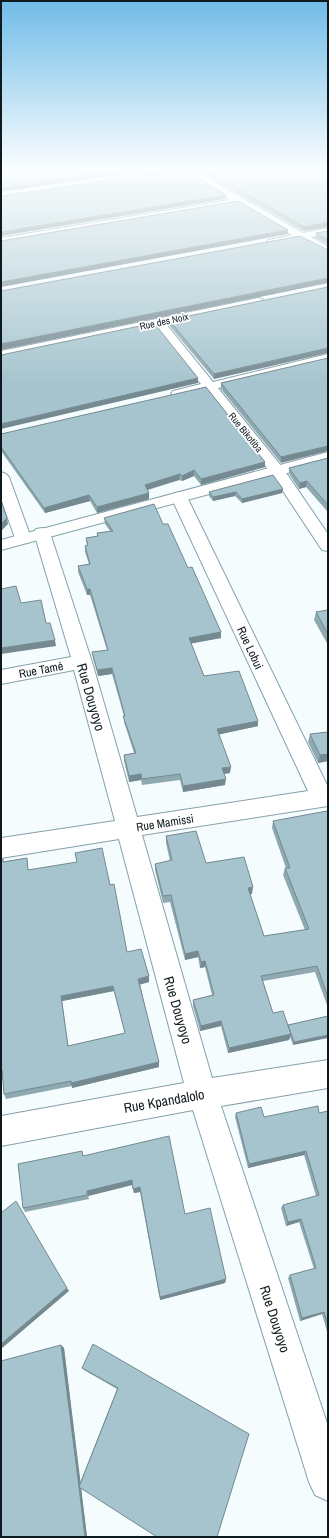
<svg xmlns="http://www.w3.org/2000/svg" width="329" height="1538" viewBox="0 0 329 1538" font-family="'Archivo Narrow',sans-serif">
	<rect width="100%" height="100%" fill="#f5fcfe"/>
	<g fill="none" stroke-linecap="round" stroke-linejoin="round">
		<defs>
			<path id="minor" d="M66,169H74L83,185L82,187H76Z
				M169,169H192L303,233L328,228V234L311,237L328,247V254L300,239L272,245L268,244L267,242L268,240L292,235L238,204L1,244V238L230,200L183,172L154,177L150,174L154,171Z
				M258,298L262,299L264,301L262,303L166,324L213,382L328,354V362L218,388L282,467L328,534V551L322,550L271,473L207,391L178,398L173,397L171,394L173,391L201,384L155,326L1,359V351Z
				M1,472L6,474L9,477L31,538L29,542L23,543L17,542L15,538L1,499Z
				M179,492L185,494L187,497L328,787V806L142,835L212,1078L328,1060V1088L221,1106L328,1426V1501L315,1495L309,1482L193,1110L1,1146V1116L184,1083L119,839L1,858V838L115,821L74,670L1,684V670L71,657L34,533L36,529L42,528L48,529L50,533L92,662L137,817L308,791L171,497L173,494Z"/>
			<path id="secondary" d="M328,452V462L1,550V540Z"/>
		</defs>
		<use href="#minor" stroke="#84a1ab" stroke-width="2"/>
		<use href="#secondary" stroke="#84a1ab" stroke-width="2"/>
		<use href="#minor" fill="#fff" fill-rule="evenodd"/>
		<use href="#secondary" fill="#fff" fill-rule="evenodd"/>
	</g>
	<path fill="#8fa9b1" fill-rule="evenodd" d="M195,169H328L320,174L328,178V227L303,231Z
		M328,231V245L315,238L316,233Z
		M328,287L214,379L169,325V320Z
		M328,358L281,463L221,389V383Z
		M1,434L265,462V467L201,485L194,476L182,481L179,480L148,490L149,493V499L97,513L90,501L45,513L1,451Z
		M328,458V510L327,511L306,487L299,489L289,474V468Z
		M283,489L282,493L242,503L235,496L213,501L209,496V492Z
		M104,518L163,524L188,568L221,632V638L191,643L204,676L258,726L219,734L230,773L224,774L225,785L183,792L180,780L142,785L141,780L129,782L124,761V755L134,753L124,722V716L112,674L98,676L93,658L92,652L107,650L90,595H87L78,572V566L89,564L85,552V546H87L86,538L97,536V533L110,531L105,524Z
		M328,610V645L314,620L316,612Z
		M328,732V761L318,763L308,742L310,734Z
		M328,814V1008L315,972L263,981L273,1013L288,1025L328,1016L293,1045L290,1037L289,1040L228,1053L221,1026L200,1031L193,1006V1000L212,995L205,967L200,968L198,957L185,960L170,902L163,903L155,870V864L170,861L166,843V836L252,894H250L264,936L305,930L283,875L285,868H286L272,828L273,821Z
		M27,858L28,870L110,885L127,952L149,976V982L140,984L159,1067L72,1088V1086L6,1099L4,1094L3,1075V859V862ZM114,991L125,1033L68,1046L62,1001Z
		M328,1111V1335L322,1314L300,1321L288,1278L290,1275L314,1269L299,1222L286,1226L281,1208L283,1205L316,1196L304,1155L248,1168L235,1117L236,1113L264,1117L319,1113Z
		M84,1156L185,1214L226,1279L225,1283L160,1300L140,1192L134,1193L132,1185L88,1196L89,1199L25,1212L23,1208Z
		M61,1345L64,1348L80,1483L117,1389L84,1370L82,1368L249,1434L81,1489L87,1537H1Z"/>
	<path fill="#748990" d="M129,169H158L1,192V188Z
		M325,169H328V173L314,175V171Z
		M226,195V199L1,236V232Z
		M328,222V227L303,231L304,227Z
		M288,230V234L1,287V282Z
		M328,278V283L1,350V344Z
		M328,348V353L214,379V374Z
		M198,378V383L1,429V424Z
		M328,446V451L281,463V457Z
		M265,462V467L201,485V479Z
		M194,470V476L182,481V476Z
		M180,474L179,480L146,490L145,485Z
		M307,481L306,487L299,489L300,483Z
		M283,489L282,493L242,503V499Z
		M236,492L235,496L213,501V497Z
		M149,493V499L97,513V507Z
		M89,495L90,501L45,513L44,508Z
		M7,518L8,524L1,531V524Z
		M87,589H90V595H87Z
		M221,632V638L189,644V638Z
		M55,640L56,646L1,654V648Z
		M112,668V674L98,676L97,670Z
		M258,721V726L217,735V729Z
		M328,754V761L318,763L320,755Z
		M231,767L230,773L222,774V768Z
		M141,774V780L129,782V776Z
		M226,779L225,785L183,792V786Z
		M253,887L252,894L247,895L248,888Z
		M198,951V957L185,960V954Z
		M205,961V967L200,968L201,962Z
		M149,976V982L139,985L138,979Z
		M113,986L114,991L62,1001L69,1051L61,996Z
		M221,1021V1026L200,1031L201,1026Z
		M291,1034L289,1040L228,1053L229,1048Z
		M328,1035V1038L293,1045L294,1042Z
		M159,1062V1067L72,1088L71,1083Z
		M1,1070H2L4,1075L1,1076Z
		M306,1151L304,1155L248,1168L249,1164Z
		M132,1180V1185L88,1196L89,1199L87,1191Z
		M140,1187V1192L134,1193L133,1189Z
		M301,1219L299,1222L286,1226L288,1222Z
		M226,1279L225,1283L160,1300V1297Z
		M67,1288L69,1291L1,1349V1344Z
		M324,1312L322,1314L300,1321L302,1318Z
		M61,1345L64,1348L81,1486L79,1487Z
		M79,1487H81L87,1537H85Z"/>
	<path fill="#a6c4ce" stroke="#748990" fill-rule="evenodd" d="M1,169H129L1,188Z
		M183,169L226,195L1,232V196Z
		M202,169H325L314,171L328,178V222L304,227Z
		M238,201L288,230L1,282V241Z
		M328,231V240L316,233Z
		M300,236L328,250V278L1,344V291Z
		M328,287V348L214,374L169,320Z
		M154,323L198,378L1,424V355Z
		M328,358V446L281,457L221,383Z
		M206,387L265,462L201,479L194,470L182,476L180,474L145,485L149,493L97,507L89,495L44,508L1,447V434Z
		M328,458V505L307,481L300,483L289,468Z
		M273,475L283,489L242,499L236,492L213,497L209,492Z
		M1,500L7,518L1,524Z
		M154,504L163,524H168L188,568L192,567L221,632L189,638L204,676L239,671L258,721L217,729L231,767L222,768L226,779L183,786L180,774L142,779L141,774L129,776L124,755L136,753L123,716H125L112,668L97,670L92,652L108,650L90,589H87L78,566L90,564L85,546L88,545L86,538L98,536L97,533L113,531L104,518Z
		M16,586L21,603L41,600L46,623H50L55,640L1,648V589Z
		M328,610V634L316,612Z
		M328,732V754L320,755L310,734Z
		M327,811L328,814V997L317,966L261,976L273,1013L283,1011L291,1034L229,1048L221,1021L201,1026L193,1000L214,995L205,961L201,962L198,951L185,954L171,895L163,896L155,864L172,860L166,836L196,831L206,863L244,857L253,887L248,888L264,936L309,929L285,868H290L273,821Z
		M102,848L110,885L114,884L127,952L141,949L149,976L138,979L159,1062L71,1083V1081L4,1094L2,1070H1V860L3,859V862L27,858L28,870L77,862L75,853ZM113,986L125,1033L68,1046L61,996Z
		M328,1016V1035L294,1042L288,1025Z
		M318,1106L319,1113L328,1111V1325L324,1312L302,1318L290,1275L316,1268L301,1219L288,1222L283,1205L319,1195L306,1151L249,1164L236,1113L261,1107L264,1117Z
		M169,1136L185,1214L210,1208L226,1279L160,1297L140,1187L133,1189L132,1180L87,1191V1195L23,1208L18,1164L82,1151L83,1156Z
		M16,1201L67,1288L1,1344V1213Z
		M93,1344L249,1434L217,1537H157L79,1487L85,1537H1V1361L61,1345L79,1487L118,1388L82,1368Z"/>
	<linearGradient id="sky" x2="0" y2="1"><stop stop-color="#70bbe7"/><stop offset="0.44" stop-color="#fafeff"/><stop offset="1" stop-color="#fafeff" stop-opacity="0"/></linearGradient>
	<rect width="329" height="384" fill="url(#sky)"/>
	<g text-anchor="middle" stroke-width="3.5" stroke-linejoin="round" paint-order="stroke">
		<g font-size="10" fill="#0f1a1e" stroke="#fff">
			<text transform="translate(164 321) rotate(-12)" y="4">Rue des Noix</text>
			<text transform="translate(246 432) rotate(51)" y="4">Rue Bikotiba</text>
		</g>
		<g font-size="12" fill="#0f1a1e" stroke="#fff">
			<text transform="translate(250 648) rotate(65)" y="4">Rue Lobui</text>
			<text transform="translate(41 670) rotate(-11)" y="4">Rue Tamé</text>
			<text transform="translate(165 823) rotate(-9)" y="4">Rue Mamissi</text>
		</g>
		<g font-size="14" fill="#0f1a1e" stroke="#fff">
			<text transform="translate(91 697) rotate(74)" y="5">Rue Douyoyo</text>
			<text transform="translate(178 1010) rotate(74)" y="5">Rue Douyoyo</text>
			<text transform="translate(164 1101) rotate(-10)" y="5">Rue Kpandalolo</text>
			<text transform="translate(275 1319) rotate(72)" y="5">Rue Douyoyo</text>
		</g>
	</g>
	<rect width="329" height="1538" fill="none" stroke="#0f1a1e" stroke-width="4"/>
</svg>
